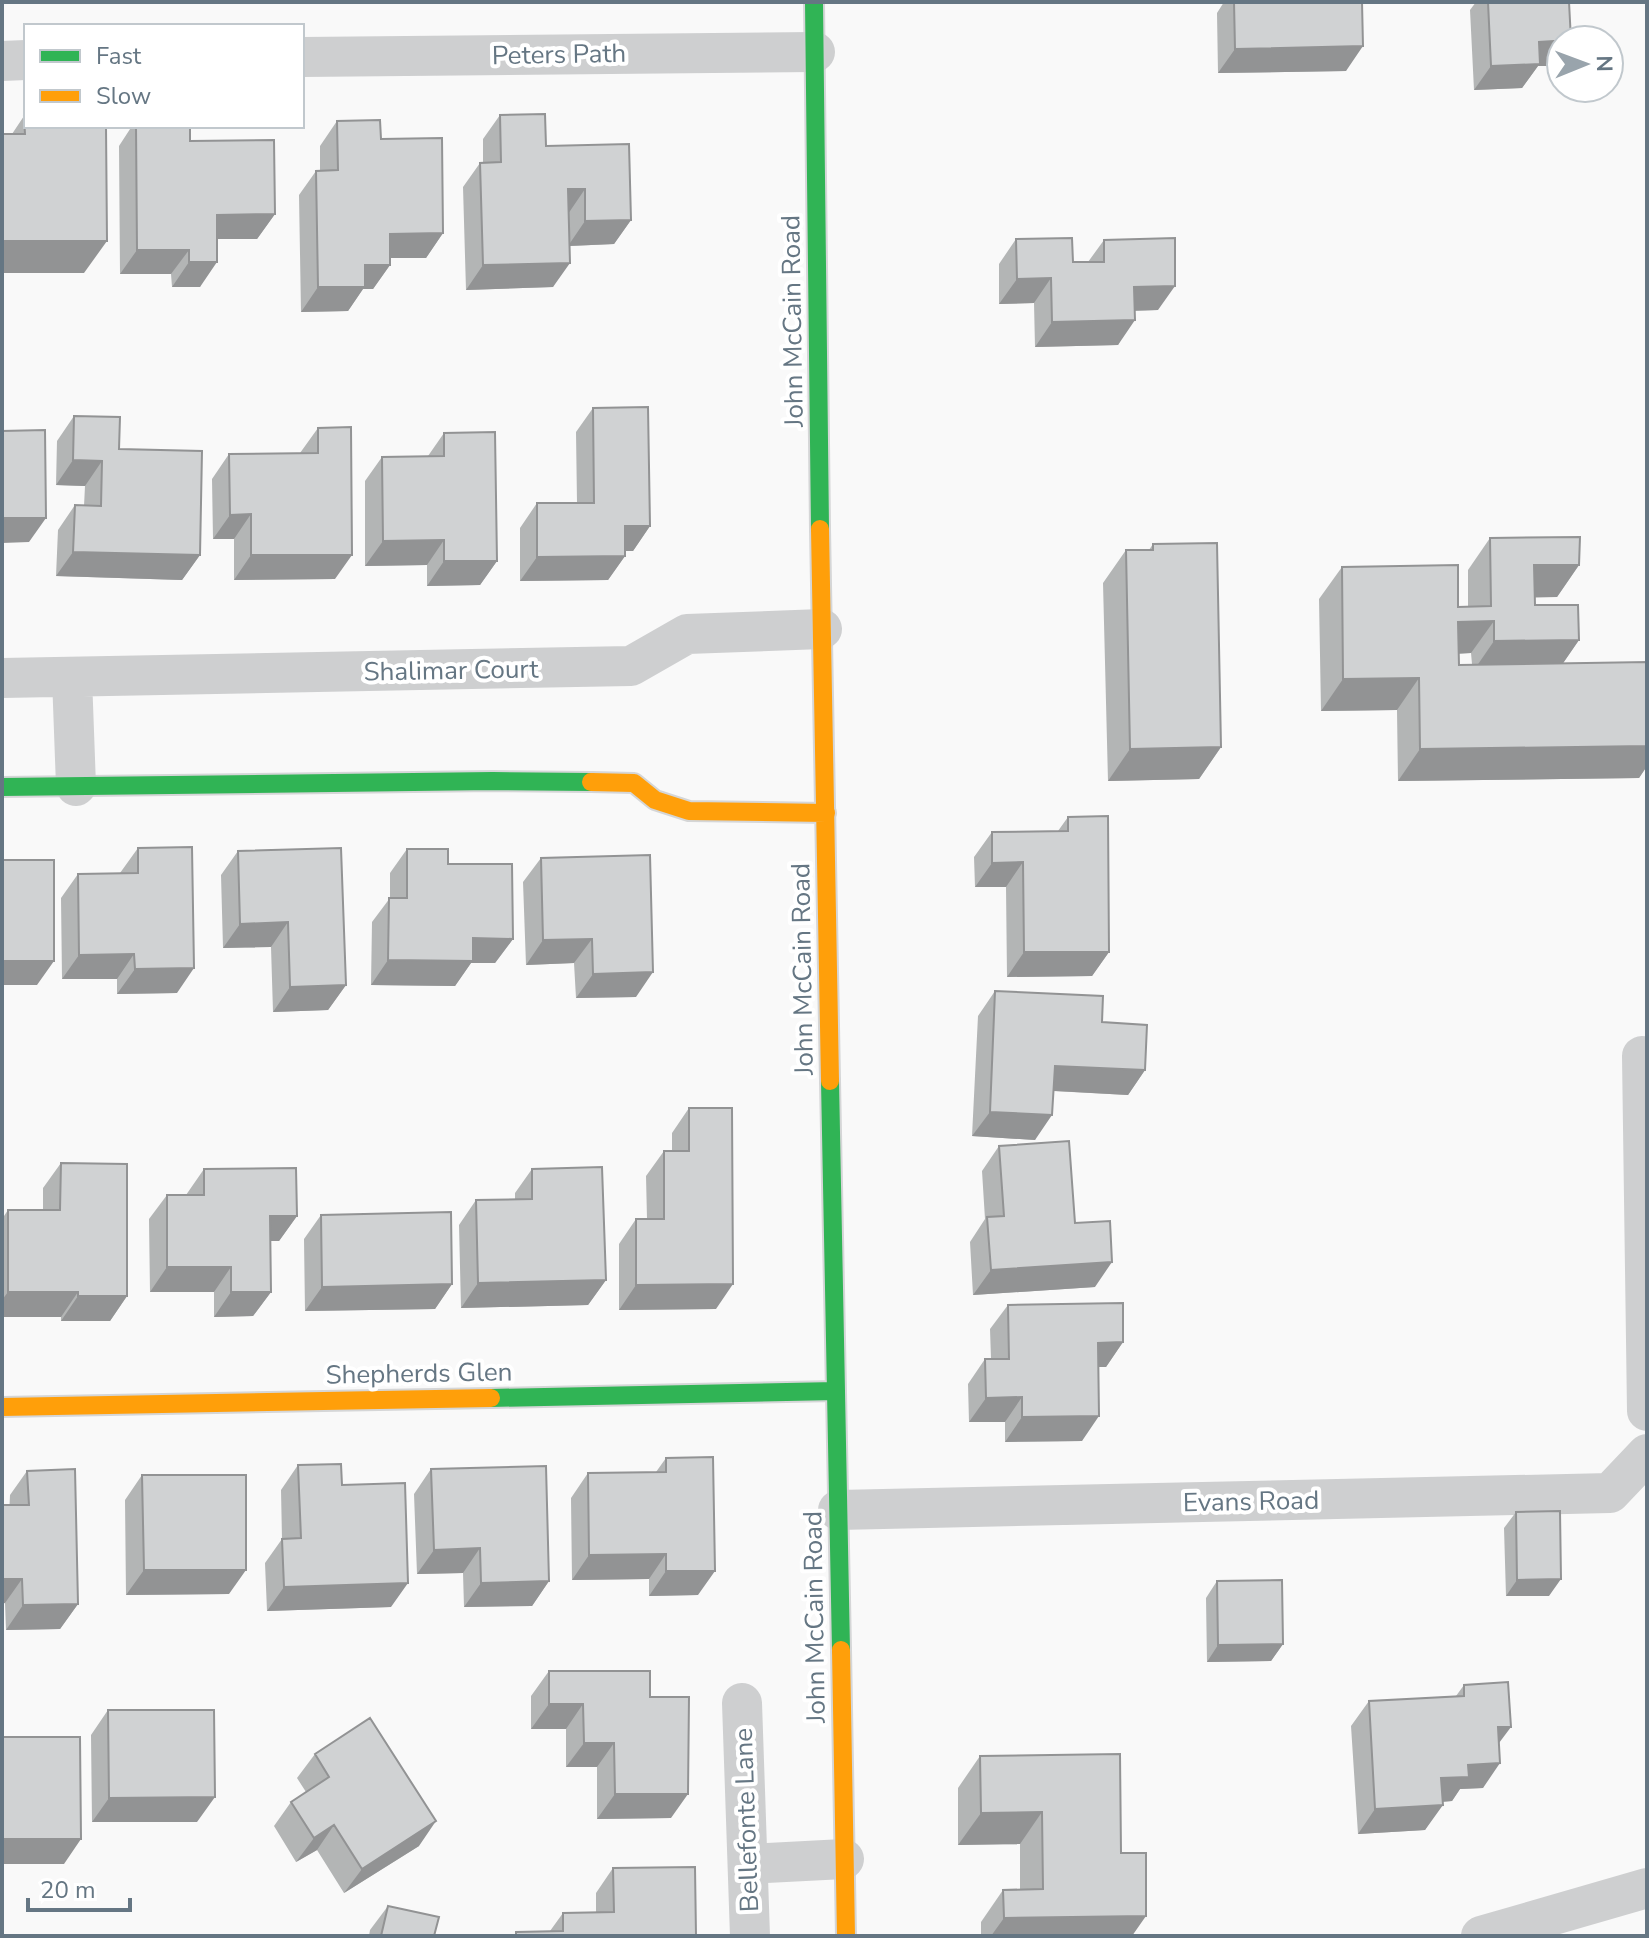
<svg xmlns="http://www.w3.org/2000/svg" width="1649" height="1938" viewBox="0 0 1649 1938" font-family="'Nunito Sans',sans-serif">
	<rect width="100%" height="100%" fill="#f9f9f9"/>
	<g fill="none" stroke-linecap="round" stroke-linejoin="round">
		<defs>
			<path id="fast" d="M814,2L820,529
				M2,787L493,781L591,782
				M830,1081L841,1650
				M491,1398L836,1391"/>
			<path id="slow" d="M820,529L830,1081
				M591,782L634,783L655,800L689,811L826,813
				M2,1407L491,1398
				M841,1650L846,1936"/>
		</defs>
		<use href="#fast" stroke="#d5d6d7" stroke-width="22"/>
		<use href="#slow" stroke="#d5d6d7" stroke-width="22"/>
		<path stroke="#cecfd0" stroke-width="40" d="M302,57L815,52
			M2,61L26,60
			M72,677L76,786
			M2,678L631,666L687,634L822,629
			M1642,1056L1647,1411
			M838,1510L1610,1493L1647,1454
			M742,1703L750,1936
			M748,1864L844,1859
			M1481,1936L1647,1888"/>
		<use href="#fast" stroke="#30b455" stroke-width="18"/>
		<use href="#slow" stroke="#ff9f0a" stroke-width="18"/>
	</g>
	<path fill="#b3b5b5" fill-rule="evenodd" d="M1224,2H1362L1346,71L1218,73L1217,13Z
		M1476,2H1569L1561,40V55L1553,66H1538L1522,88L1474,90L1470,10Z
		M500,115L546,146L631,220L614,244L570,246L553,287L466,290L463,187L480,163H483V139Z
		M24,116L84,273L12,134Z
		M337,121L381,139L443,233L426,258H390V265L373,289H363L348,311L301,312L299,195L316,171H320V146Z
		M132,126H190V141L275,214L257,239H217L200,287H172L171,274H120L119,146Z
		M1016,239L1073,262H1088L1104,240L1158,310L1135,311L1118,345L1035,347L1034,303L999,304V264Z
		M593,408L650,526L633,551H625V556L608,580L520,581V528L537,503H577L576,432Z
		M74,416L119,449L200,555L182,580L56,576L58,530L75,505L84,506L85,486L56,485L57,441Z
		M318,428L335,579L234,580V539H213L212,479L229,454L300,453Z
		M444,433L497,561L480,585L427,586V565L365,566V481L382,457L428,456Z
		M1490,538L1579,565L1557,597H1535V605L1579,640L1563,663L1647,662V766L1639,778L1398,781L1397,710L1321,711L1319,599L1342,567L1458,607L1468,606V570ZM1471,653L1472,664L1459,665V654Z
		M1153,544L1221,747L1199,779L1108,781L1103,583L1126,550H1149Z
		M1068,817L1109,952L1092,976L1007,977L1006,887H975L974,857L992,832L1058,831Z
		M138,848L177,993L117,994V979H62L61,898L78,874L120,873Z
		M407,849L513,939L495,963H471L455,986L371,985L372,922L390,898V873Z
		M238,851L346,985L328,1010L273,1012L271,947L223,948L221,875Z
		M541,858L636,997L576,998L574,963L526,965L523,882Z
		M995,991L1102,1022L1145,1070L1128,1095L1053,1091L1035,1140L972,1136L978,1016Z
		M689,1108L716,1309L619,1310V1244L636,1219H647L646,1176L664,1151H672V1133Z
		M999,1146L1075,1223L1095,1287L973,1295L970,1242L985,1219L982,1171Z
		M61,1163L127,1296L110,1321H61V1317H2V1219L8,1210H43V1188Z
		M204,1169L297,1216L279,1241H271V1292L253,1316L214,1317V1292H150L149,1219L167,1195H186Z
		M532,1169L606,1280L588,1305L461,1308L459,1225L476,1200L515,1199V1193Z
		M321,1215L452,1284L435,1309L305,1311L304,1239Z
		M1008,1305L1123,1342L1106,1367H1098L1082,1441L1005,1442V1422H969L968,1384L985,1359H991L990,1329Z
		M666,1458L698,1595L649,1596V1579L572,1580L571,1498L588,1473L656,1472Z
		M298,1465L342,1485L391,1607L267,1611L265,1563L282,1539L281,1490Z
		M431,1469L549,1581L532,1606L464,1607L463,1573L417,1574L414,1494Z
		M27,1471L78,1604L60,1629L6,1630L5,1603L10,1495Z
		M142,1475L229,1594L126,1595L125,1500Z
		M1516,1512L1549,1596H1506L1504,1528Z
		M1217,1581L1283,1644L1271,1661L1207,1662L1206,1598Z
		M549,1671L650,1697L671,1818L597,1819V1767H566V1729H531V1696Z
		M1464,1685L1499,1743L1483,1788L1460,1789L1452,1801L1442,1802L1425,1830L1358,1834L1351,1726L1369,1701L1456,1696Z
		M108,1710L197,1822H92L91,1735Z
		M315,1754L419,1846L344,1893L317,1850L296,1862L274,1826L291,1802L306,1792L297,1778Z
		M980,1756L1121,1853L1132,1936H981V1922L1003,1890L1020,1889V1844L958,1845V1788Z
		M613,1868L696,1936H514L516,1932L550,1931L563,1913L596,1912V1893Z
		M388,1906L434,1936H369L370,1930Z"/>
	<path fill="#929394" d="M1561,41V55L1553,66H1538L1522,88L1474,90L1491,66L1539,42Z
		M1363,46L1346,71L1218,73L1235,49Z
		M568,189H585L568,214Z
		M275,214L257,239H200L217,215Z
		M631,220L614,244L568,246L585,221Z
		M443,233L426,258H373L390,234Z
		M2,241H107L84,273H2Z
		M137,250H189L171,274H120Z
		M189,262H217L200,287H172Z
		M570,263L553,287L466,290L483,265Z
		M365,265H390L373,289H363L348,311L301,312L318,287Z
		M1051,278L1034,303L999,304L1017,279Z
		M1175,286L1158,310L1117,311L1134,287Z
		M1135,320L1118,345L1035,347L1052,322Z
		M73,460L102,461L85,486L56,485Z
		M251,514L234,539H213L230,515Z
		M2,518H46L29,542L2,543Z
		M625,526H650L633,551H608Z
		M444,540L427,565L365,566L383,541Z
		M73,552L200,555L182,580L56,576Z
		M251,555H352L335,579L234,580Z
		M625,556L608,580L520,581L537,557Z
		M444,561H497L480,585L427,586Z
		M1534,565H1579L1557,597L1512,598Z
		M1494,621L1471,653L1436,654L1458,622Z
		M1579,640L1557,672L1472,673L1494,641Z
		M1419,678L1397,710L1321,711L1343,679Z
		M1647,746V766L1639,778L1398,781L1420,749Z
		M1221,747L1199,779L1108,781L1130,749Z
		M1023,862L1006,887H975L992,863Z
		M288,922L271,947L223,948L240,924Z
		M473,938L513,939L495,963H471L455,986L371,985L388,960Z
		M592,939L574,963L526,965L543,940Z
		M1024,952H1109L1092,976L1007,977Z
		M134,954L117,979H62L79,955Z
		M2,961H54L37,985H2Z
		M194,968L177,993L117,994L135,969Z
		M653,972L636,997L576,998L593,974Z
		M346,985L328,1010L273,1012L290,987Z
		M1055,1066L1145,1070L1128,1095L1038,1090Z
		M990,1112L1052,1115L1035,1140L972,1136Z
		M270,1216H297L279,1241H253Z
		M1112,1262L1095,1287L973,1295L991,1270Z
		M167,1267H231L214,1292H150Z
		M606,1280L588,1305L461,1308L478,1283Z
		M452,1284L435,1309L305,1311L322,1287Z
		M733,1284L716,1309L619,1310L636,1285Z
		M8,1292H78L61,1317H2V1300Z
		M231,1292H271L253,1316L214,1317Z
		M78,1296H127L110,1321H61Z
		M1123,1342L1106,1367H1080L1098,1343Z
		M1022,1397L1005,1422H969L986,1398Z
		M1099,1416L1082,1441L1005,1442L1022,1417Z
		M480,1548L463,1573L417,1574L434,1550Z
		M666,1554L649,1579L572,1580L589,1555Z
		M144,1570H246L229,1594L126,1595Z
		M666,1571H715L698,1595L649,1596Z
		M2,1579H22L5,1603L2,1604Z
		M1561,1579L1549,1596H1506L1517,1580Z
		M549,1581L532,1606L464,1607L481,1583Z
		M408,1583L391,1607L267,1611L284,1587Z
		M78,1604L60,1629L6,1630L23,1605Z
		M1283,1644L1271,1661L1207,1662L1218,1645Z
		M549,1704H583L566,1729H531Z
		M1498,1727H1511L1493,1751Z
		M584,1743H614L597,1767H566Z
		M1500,1763L1483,1788L1460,1789L1452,1801L1424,1803L1441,1778L1468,1765Z
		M615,1794H688L671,1818L597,1819Z
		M215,1797L197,1822H92L109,1798Z
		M1443,1805L1425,1830L1358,1834L1375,1809Z
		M1042,1812L1020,1844L958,1845L981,1813Z
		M436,1821L419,1846L344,1893L362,1869Z
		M334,1825L317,1850L296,1862L314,1838Z
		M2,1839H81L64,1864H2Z
		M1146,1916L1132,1936H991L1004,1918Z"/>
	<path fill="#d0d2d3" stroke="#929394" stroke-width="2" d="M1234,2H1362L1363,46L1235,49Z
		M1488,2H1569L1571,40L1539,42L1540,64L1491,66Z
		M545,114L546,146L629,144L631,220L585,221V189H568L570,263L483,265L480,163L501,162L500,115Z
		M24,116H26V126H106L107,241H2V134H25Z
		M380,120L381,139L442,138L443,233L390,234V265H365V287H318L316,171L338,170L337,121Z
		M136,126H190V141L274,140L275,214L217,215V262H189V250H137Z
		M1072,238L1073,262H1104V240L1175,238V286L1134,287L1135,320L1052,322L1051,278L1017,279L1016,239Z
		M648,407L650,526H625V556L537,557V503H594L593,408Z
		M74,416L120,417L119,449L202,451L200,555L73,552L75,505L101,506L102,461L73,460Z
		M351,427L352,555H251V514L230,515L229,454L318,453V428Z
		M45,430L46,518H2V431Z
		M495,432L497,561H444V540L383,541L382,457L444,456V433Z
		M1580,537L1579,565H1534L1535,605H1578L1579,640L1494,641V621L1458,622L1459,665L1647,662V746L1420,749L1419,678L1343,679L1342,567L1458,565V607L1491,606L1490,538Z
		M1217,543L1221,747L1130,749L1126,550H1153V544Z
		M1108,816L1109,952H1024L1023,862L992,863V832L1068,831V817Z
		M192,847L194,968L135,969L134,954L79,955L78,874L138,873V848Z
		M341,848L346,985L290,987L288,922L240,924L238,851Z
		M407,849H448V864H512L513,939L473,938V961L388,960L389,898H407Z
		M650,855L653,972L593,974L592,939L543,940L541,858Z
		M2,860H54V961H2Z
		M995,991L1103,996L1102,1022L1147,1025L1145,1070L1055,1066L1052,1115L990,1112Z
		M689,1108H732L733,1284L636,1285V1219H664V1151H689Z
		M1069,1141L1075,1223L1110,1221L1112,1262L991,1270L987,1217L1004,1216L999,1146Z
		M61,1163L127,1164V1296H78V1292H8V1210H60Z
		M602,1167L606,1280L478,1283L476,1200L532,1199V1169Z
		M296,1168L297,1216H270L271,1292H231V1267H167V1195H204V1169Z
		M451,1212L452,1284L322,1287L321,1215Z
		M1123,1303V1342L1098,1343L1099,1416L1022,1417V1397L986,1398L985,1359H1009L1008,1305Z
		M713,1457L715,1571H666V1554L589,1555L588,1473L666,1472V1458Z
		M341,1464L342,1485L405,1483L408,1583L284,1587L282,1539L301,1538L298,1465Z
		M546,1466L549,1581L481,1583L480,1548L434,1550L431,1469Z
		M75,1469L78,1604L23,1605L22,1579H2V1505H29L27,1471Z
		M142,1475H246V1570H144Z
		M1560,1511L1561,1579L1517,1580L1516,1512Z
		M1282,1580L1283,1644L1218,1645L1217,1581Z
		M549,1671H650V1697H689L688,1794H615L614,1743H584L583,1704H549Z
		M1508,1682L1511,1727H1498L1500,1763L1468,1765L1469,1777L1441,1778L1443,1805L1375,1809L1369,1701L1464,1696V1685Z
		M108,1710H214L215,1797L109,1798Z
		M370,1718L436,1821L362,1869L334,1825L314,1838L291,1802L329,1777L315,1754Z
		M2,1737H80L81,1839H2Z
		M1120,1754L1121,1853H1146V1916L1004,1918L1003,1890L1043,1889L1042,1812L981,1813L980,1756Z
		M695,1867L696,1936H516V1932L563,1931V1913L614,1912L613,1868Z
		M388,1906L439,1917L434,1936H381Z"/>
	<g text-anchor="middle" stroke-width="8" stroke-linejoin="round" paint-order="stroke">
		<g font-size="26" fill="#657683" stroke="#fff">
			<text transform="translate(559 54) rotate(-1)" y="9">Peters Path</text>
			<text transform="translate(792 321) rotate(-91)" y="9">John McCain Road</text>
			<text transform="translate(451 670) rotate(-1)" y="9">Shalimar Court</text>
			<text transform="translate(802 969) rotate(-91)" y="9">John McCain Road</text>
			<text transform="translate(419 1373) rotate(-1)" y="9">Shepherds Glen</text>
			<text transform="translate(1251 1501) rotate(-1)" y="9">Evans Road</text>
			<text transform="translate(814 1617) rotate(-91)" y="9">John McCain Road</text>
			<text transform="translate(746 1820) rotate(-92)" y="9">Bellefonte Lane</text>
		</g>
	</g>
	<rect width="1649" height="1938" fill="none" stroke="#657683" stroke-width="8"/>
	<rect x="24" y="24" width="280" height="104" fill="#ffffff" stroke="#c1c8cd" stroke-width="2"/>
	<rect x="40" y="50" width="40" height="12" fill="#30b455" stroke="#c1c8cd" stroke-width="2"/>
	<text x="96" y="64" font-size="24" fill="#657683">Fast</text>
	<rect x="40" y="90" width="40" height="12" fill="#ff9f0a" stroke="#c1c8cd" stroke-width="2"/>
	<text x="96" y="104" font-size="24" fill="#657683">Slow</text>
	<g transform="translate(1585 64) rotate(89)"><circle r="38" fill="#ffffff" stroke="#c1c8cd" stroke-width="2"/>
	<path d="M0-6L14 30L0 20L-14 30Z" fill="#99a4ac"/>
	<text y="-12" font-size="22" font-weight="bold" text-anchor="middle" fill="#657683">N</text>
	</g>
	<path d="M28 1898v12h102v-12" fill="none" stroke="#657683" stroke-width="4"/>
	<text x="40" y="1898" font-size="24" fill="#657683" stroke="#ffffff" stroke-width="6" paint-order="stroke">20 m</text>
</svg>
